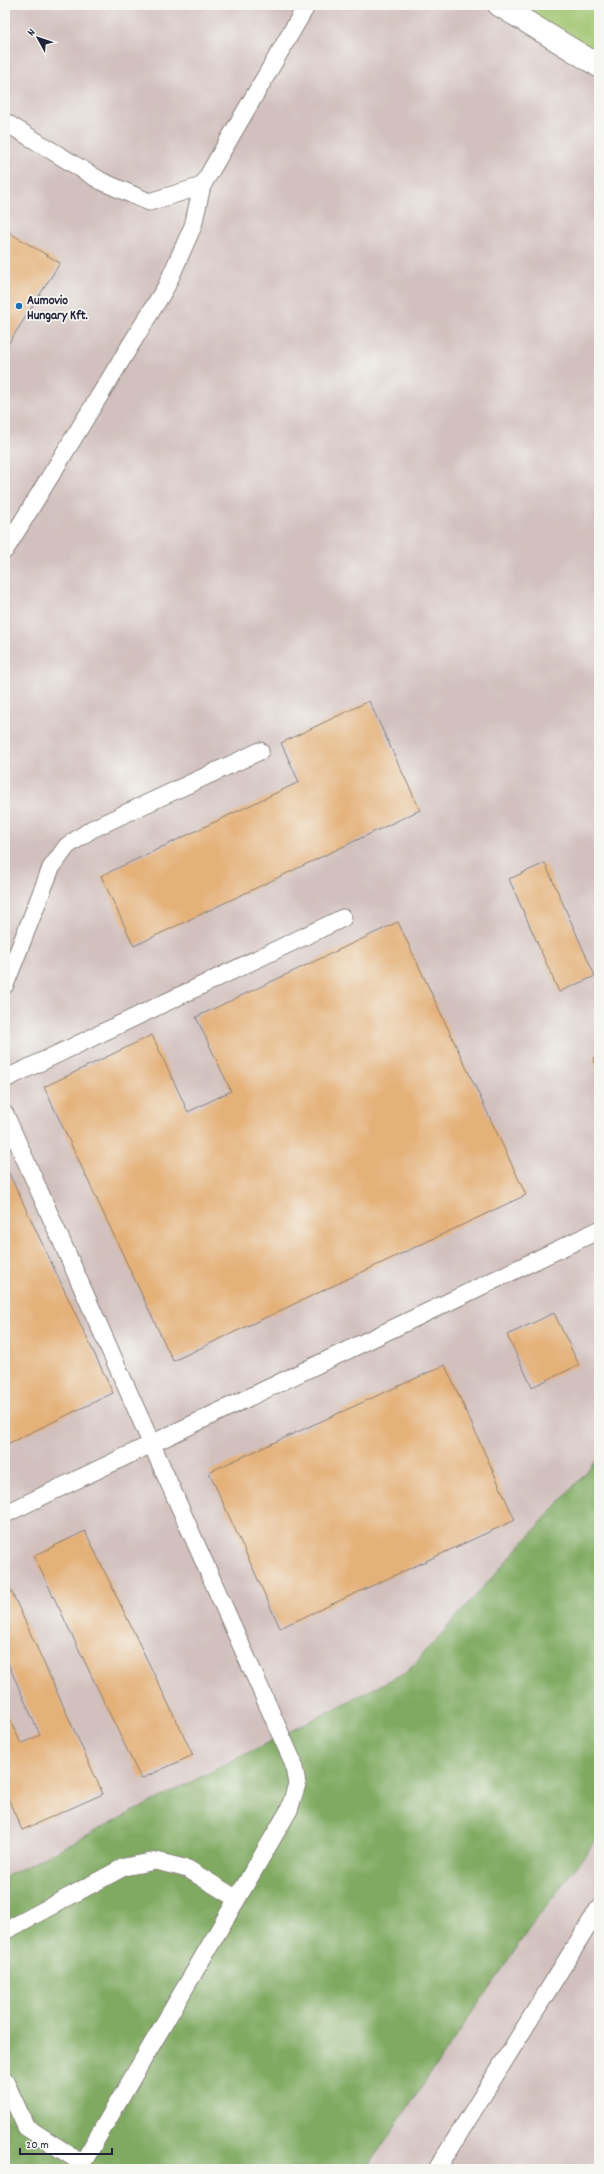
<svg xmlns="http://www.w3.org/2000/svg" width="604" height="2174" viewBox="0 0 604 2174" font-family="Dekko,sans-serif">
	<rect width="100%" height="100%" fill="#f6f6f2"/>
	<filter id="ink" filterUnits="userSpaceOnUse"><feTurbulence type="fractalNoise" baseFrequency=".025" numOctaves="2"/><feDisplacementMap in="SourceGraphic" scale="8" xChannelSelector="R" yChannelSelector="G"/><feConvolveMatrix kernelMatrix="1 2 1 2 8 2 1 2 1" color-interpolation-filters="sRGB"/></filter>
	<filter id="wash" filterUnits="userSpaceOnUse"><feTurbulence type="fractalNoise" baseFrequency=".012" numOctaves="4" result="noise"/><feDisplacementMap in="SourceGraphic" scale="16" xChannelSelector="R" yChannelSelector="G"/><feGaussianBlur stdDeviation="0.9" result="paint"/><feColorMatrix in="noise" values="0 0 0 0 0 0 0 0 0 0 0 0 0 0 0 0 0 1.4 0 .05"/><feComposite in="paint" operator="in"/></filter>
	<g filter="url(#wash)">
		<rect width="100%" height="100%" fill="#eedebd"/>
		<path fill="#d1c0bd" d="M5,5H502L599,63V1458L408,1671L5,1877Z
			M599,1836V2169H366L529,1929Z"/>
		<path fill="#a1c56f" stroke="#627455" d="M502,5H599V63Z"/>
		<path fill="#80aa62" stroke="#51664e" d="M599,1458V1836L529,1929L366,2169H6L5,1877L408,1671Z"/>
		<g id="blocks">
			<path fill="#e4b179" d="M5,230L60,263L5,349Z
				M369,701L420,810L134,946L101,876L299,782L281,743Z
				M545,863L595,976L559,992L509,879Z
				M398,922L526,1195L173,1361L44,1087L152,1035L188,1112L231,1091L196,1017Z
				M599,1055V1072L593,1058Z
				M5,1165L113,1393L5,1445Z
				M554,1313L579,1365L532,1387L507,1335Z
				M445,1365L515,1520L280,1628L209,1472Z
				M85,1531L193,1755L141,1779L34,1556Z
				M5,1577L103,1794L22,1830L5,1792V1709L21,1744L40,1735L5,1657Z"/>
		</g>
	</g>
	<g filter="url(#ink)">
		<use href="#blocks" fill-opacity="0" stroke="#88807c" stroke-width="1"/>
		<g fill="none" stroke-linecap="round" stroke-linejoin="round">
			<defs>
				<path id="service" d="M5,122L101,181L149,202L202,186L307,5
					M5,550L166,287L193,226L202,186
					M5,985L51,868L67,846L92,829L260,751
					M5,1079L343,918
					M5,1114L293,1762L297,1784L289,1810L79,2169
					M5,1514L599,1230
					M5,1931L124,1867L156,1861L188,1869L237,1899
					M5,2081L26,2127L82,2163
					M437,2169L599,1908"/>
				<path id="minor" d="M499,5L599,66"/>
			</defs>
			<use href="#service" stroke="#88807c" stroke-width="19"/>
			<use href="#minor" stroke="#88807c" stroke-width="24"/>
			<path stroke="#88807c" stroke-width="2.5" stroke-dasharray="3 3" stroke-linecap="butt" d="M592,5L599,9"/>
			<use href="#service" stroke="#fff" stroke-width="17"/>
			<use href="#minor" stroke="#fff" stroke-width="22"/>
		</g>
	</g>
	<circle fill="#1f6fb2" stroke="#f6f6f2" stroke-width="1.5" cx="19" cy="306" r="4"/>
	<g text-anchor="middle" stroke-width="3.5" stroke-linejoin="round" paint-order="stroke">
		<g font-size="13" font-weight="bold" fill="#22223b" stroke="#f6f6f2" text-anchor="start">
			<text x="27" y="304">Aumovio<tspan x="27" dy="15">Hungary Kft.</tspan></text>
		</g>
	</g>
	<rect width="604" height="2174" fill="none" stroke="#f6f6f2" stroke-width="20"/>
	<g transform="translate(38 38) rotate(310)" stroke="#f6f6f2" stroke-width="3" paint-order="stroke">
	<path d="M0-3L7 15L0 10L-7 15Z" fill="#22223b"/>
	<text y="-6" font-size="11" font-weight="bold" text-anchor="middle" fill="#22223b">N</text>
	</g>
	<path d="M20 2148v6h92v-6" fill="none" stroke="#22223b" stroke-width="2"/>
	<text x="26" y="2148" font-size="12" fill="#22223b" stroke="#f6f6f2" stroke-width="3" paint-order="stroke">20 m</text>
</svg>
